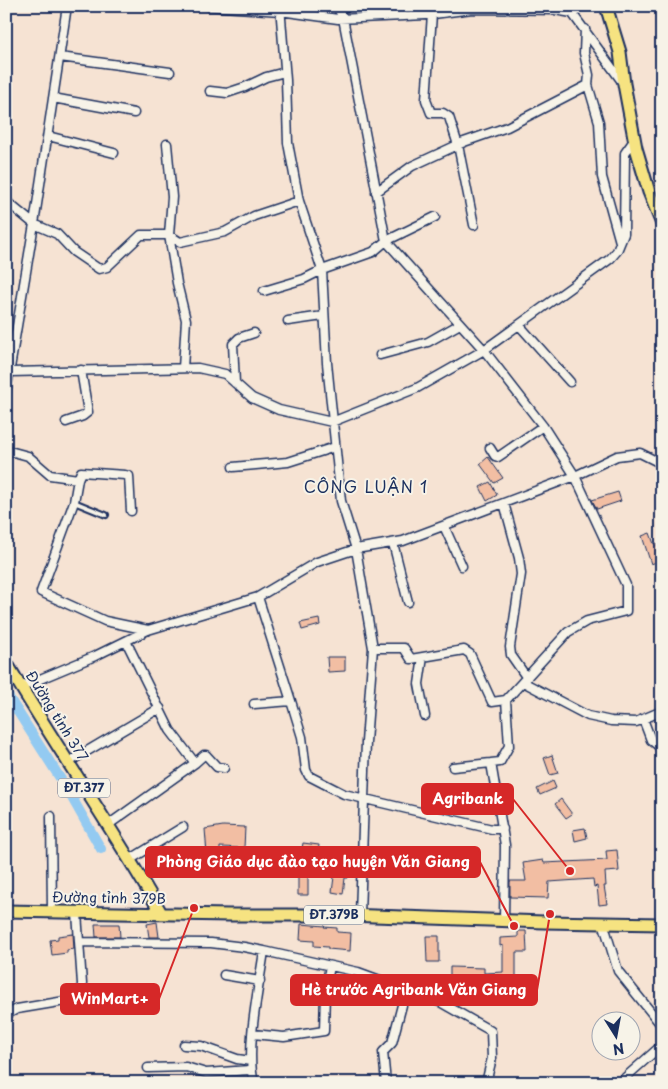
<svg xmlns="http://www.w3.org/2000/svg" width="668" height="1089" viewBox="0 0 668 1089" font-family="'Playpen Sans',sans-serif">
	<rect width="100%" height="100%" fill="#f6e3d3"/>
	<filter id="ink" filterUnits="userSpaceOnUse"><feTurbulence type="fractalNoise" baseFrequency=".02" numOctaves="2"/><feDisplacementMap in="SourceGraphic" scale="10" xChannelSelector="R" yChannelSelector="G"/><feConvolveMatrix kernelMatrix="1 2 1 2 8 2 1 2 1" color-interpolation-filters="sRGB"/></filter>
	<g filter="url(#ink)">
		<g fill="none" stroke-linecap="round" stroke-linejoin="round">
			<path stroke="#93caf1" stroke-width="10" d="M6,693L67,789L101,849"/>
		</g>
		<path fill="#f2bea3" stroke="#1b2f5e" d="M488,457L503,478L494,483L480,464Z
			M490,482L497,495L487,501L480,487Z
			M618,492L621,501L597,509L592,500Z
			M650,533L654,544L657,543L660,553L662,552V560L651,564L642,536Z
			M319,619L320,625L302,630L300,623Z
			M327,657H345V671L328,672Z
			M552,755L558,773L550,775L544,758Z
			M553,781L556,788L540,795L537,789Z
			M561,799L572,814L566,818L555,804Z
			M223,826L245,827L244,848L220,847V853L207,854L205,829Z
			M585,828L587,838L575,841L573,830Z
			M303,843L319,845L317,862L311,861V876H308V895H298V876H296V867L299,866Z
			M617,850L619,871L605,872L606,886H604L607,904L599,905L597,886L594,887L593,879L549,882L548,898L510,897V881H526L523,863L543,860L544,863L607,860L606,851Z
			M331,867L349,869L348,878H345L343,894L332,892L334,877L330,876Z
			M157,922L159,937H149L147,924Z
			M95,924H119L120,937H96Z
			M301,924L325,926L324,927L337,928V932L351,933L350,951L328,949V947L314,946V941L300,940Z
			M518,931H526L527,952H516V985L450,984V967L484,968V973L503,972V945L500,946V938L518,937Z
			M73,934L74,949L67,950V953L52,955L50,940L58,939V936Z
			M426,936H439V962H427Z"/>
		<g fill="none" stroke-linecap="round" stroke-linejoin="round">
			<defs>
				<path id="lane" d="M74,502L106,515"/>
				<path id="street" d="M208,6L280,11L338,19L426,15L472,9L555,10L572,13
					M280,6L286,80L288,143L299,201L322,270L327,363L341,501L356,549L373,648L366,742L360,915
					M337,6L343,18L386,241L484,350L543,426L575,476L626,585V611L587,621L568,632L506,700L509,746L500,762L491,763L505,845L504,920
					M569,6L572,13L623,83
					M432,14L426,100L431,113H443L449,117L458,145L474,225
					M60,57L170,72
					M588,85L599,122L602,177L620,242
					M210,91L227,93L245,87L266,77L285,72
					M53,98L134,113
					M48,136L114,153
					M167,144L172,197L169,235L177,283L186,320L183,368
					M376,192L412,166L464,142L507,127L588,85L589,75L584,53L585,29
					M6,201L34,224L57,234L74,252L99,269L107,267L141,235H169L180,242L225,232L254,216L299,201
					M264,291L304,279L322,270L373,252L386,241L435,217
					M288,321L323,316
					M519,325L570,382
					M380,355L428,342L460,324
					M6,371L10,372L198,368L225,374L252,398L279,410L332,422L417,388L484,350L610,259L617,251L624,234L625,153L635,139
					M235,383L233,344L239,338L254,333
					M6,392L34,224L67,6
					M66,422L83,416L88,412L81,370
					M490,448L495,456L498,457L543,426
					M6,450L28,456L50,475L78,479
					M233,467L288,462L335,447
					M504,503L519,558L521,574L510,647L511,655L527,678
					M131,511L129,476L125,475L81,472L78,479L74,502L41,592L105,621L148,630
					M444,526L462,566
					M393,543L408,602
					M126,641L170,730L195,763
					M373,648H404L411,659L464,650L470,654L492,702L506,700
					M423,657L419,684L425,716
					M523,682L588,716L611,721L636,722L662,711
					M21,687L95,656L148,630L258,597L317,562L356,549L403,541L575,476L617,456L640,453L662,464
					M291,701L302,737L306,770L309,776L344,794L492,829H503
					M254,704L291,701L258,597
					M643,719L651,740L662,749
					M67,763L160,708
					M453,767L491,763
					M51,816L52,912
					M108,825L195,763L204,755H206L217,767L224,768
					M131,859L183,827
					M603,922L618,971L662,1026
					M79,942L211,943L244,947L264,951L358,972L440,1002L491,1031L492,1058L486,1083
					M224,975L260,981
					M6,1015L17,1009L83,998L77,913
					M253,1034L284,1037L324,1031L325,992L330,966
					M184,1045L201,1046L237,1059L251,1061
					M148,1068L186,1067L206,1073L250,1070
					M254,1083C245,1049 259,987 264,951
					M386,1083L383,1052L392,1043L406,990
					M619,1083L662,1045"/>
				<path id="primary" d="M606,6L620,52L624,84L636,148L649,192L662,224
					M6,662C56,747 113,828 161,913
					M6,911L230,915H346L544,922L662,924"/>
			</defs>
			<use href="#lane" stroke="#1b2f5e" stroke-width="8"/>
			<use href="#street" stroke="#1b2f5e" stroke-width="11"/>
			<use href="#primary" stroke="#1b2f5e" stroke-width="15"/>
			<use href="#lane" stroke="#f7f3e8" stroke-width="4"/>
			<use href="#street" stroke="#f7f3e8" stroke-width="8"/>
			<use href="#primary" stroke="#f6e381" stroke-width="11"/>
		</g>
	</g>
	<g text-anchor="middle" stroke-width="4" stroke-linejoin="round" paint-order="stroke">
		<g fill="#f7f3e8" stroke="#5d6a87" stroke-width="1">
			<rect x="58" y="778.5" width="52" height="19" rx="4"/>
			<rect x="304" y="905.5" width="60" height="19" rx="4"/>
		</g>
		<g font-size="12" font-weight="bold" fill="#1b2f5e">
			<text x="84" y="792">ĐT.377</text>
			<text x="334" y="919">ĐT.379B</text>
		</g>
		<g font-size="14" fill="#1b2f5e" stroke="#f7f3e8">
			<text transform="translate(57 716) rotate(58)" y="5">Đường tỉnh 377</text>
			<text transform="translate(109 898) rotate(1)" y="5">Đường tỉnh 379B</text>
		</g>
		<g font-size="16" letter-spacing="1" fill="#1b2f5e" stroke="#f7f3e8">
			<text x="366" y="493">CÔNG LUẬN 1</text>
		</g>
	</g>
	<path fill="none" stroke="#d62828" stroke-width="2" d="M570 871L513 799M514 926L480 862M550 914L537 990M194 908L159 999"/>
	<g fill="#d62828" stroke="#f7f3e8" stroke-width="2">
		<circle cx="570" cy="871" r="5"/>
		<circle cx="514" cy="926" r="5"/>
		<circle cx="550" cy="914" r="5"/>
		<circle cx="194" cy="908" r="5"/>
	</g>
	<g fill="#d62828" stroke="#d62828" stroke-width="2">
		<rect x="422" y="784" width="91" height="30" rx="5"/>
		<rect x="146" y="847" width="334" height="30" rx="5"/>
		<rect x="291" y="975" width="246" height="30" rx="5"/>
		<rect x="61" y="984" width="98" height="30" rx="5"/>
	</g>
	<g font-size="15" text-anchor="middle" font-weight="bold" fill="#fff">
		<text x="468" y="804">Agribank</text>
		<text x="313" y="867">Phòng Giáo dục đào tạo huyện Văn Giang</text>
		<text x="414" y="995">Hè trước Agribank Văn Giang</text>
		<text x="110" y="1004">WinMart+</text>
	</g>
	<rect width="668" height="1089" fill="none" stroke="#f7f3e8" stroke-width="25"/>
	<rect x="12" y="12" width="643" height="1064" fill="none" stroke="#1b2f5e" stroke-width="2" filter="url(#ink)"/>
	<g transform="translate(616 1036) rotate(169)"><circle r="24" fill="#f7f3e8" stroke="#9fa5b1"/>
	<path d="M0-4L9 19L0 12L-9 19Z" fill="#1b2f5e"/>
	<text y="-8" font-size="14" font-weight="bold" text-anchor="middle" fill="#1b2f5e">N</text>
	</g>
</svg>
